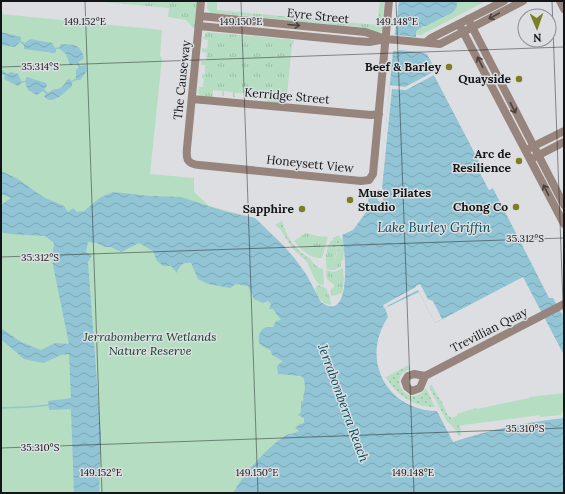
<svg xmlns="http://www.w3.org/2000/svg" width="565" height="494" viewBox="0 0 565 494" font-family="Lora,serif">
	<defs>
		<pattern id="grass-tufts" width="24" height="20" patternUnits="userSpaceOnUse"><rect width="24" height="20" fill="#b4ddc2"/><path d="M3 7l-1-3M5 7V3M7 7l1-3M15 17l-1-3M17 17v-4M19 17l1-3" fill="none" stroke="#9abda6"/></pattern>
		<pattern id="garden-dots" width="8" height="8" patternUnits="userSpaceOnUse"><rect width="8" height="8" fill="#b4ddc2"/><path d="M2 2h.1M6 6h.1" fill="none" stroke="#9abda6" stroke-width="1.8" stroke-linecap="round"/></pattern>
		<pattern id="water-waves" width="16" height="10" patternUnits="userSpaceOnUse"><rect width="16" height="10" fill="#91c4d4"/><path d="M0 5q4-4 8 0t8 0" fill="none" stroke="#7ca8b5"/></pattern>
	</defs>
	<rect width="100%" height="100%" fill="#dcdee1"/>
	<path fill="url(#grass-tufts)" d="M93,1H199L196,29L193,28L186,20L168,17L169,8Z
		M207,1H217V10L377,25L380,1H384L383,20L385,22L383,30L379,33L362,29V27L335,25L334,27L330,26L329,24L307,22L306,24L289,22L288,20L256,17L255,19H252L251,16L224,14L223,16L211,14L207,8Z
		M206,32L294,40L293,44H292L287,95H284L283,105L267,103L268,96L257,95V99H255V95L246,94V98H244V93H235V97H233V92L224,91V96H222V91L213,90L212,98L201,96L198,93L199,87H203L204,78H202V74H205V65H201V61H206L207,53L202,52V48L207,49L208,40L203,39Z
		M306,233L317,236L328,237L322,258C310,259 301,249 294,241Z
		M328,246L338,249L331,269L338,251H344L343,260L341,261V266L335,270H329L326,268V256Z
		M306,256C314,260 312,266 323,269L324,285C314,286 312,269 306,261Z
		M343,268L344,280L342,293L332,296L330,290L334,287V285L327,279L326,270L334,272Z
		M318,285L326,288L330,298L331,305C321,304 318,297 315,289Z"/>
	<path fill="#b4ddc2" d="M399,1H486L421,35L396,32Z
		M1,14L162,30L160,56L162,58L150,174L194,178V192L209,206L251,217L383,383L239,493H1Z
		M564,393V408L561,415L540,417V415L455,426L451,418L457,416V414L476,408L477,409L529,398V397Z"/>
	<path fill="url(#garden-dots)" d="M282,221C286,235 294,249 306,256V261L293,249L280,229L275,225Z
		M338,235L343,241L345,251H338L339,247L338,249L328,246L332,240Z
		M409,365L411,369C384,376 410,412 426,388L435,407C414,407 396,395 386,377Z
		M431,384L440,400H441L448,416H450L455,426L460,425L461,436H459L456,430L446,420L429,387Z"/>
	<path fill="url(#water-waves)" d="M399,1H458L456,8L453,12L426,26H423L416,31V37L395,35Z
		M1,32L21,37V41L25,43L30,39L52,43L55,48L60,47L61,44C74,45 79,43 84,57L83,59L78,62L80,66L86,65L87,71L80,80H77L72,82V86C65,92 51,107 44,96L46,94L43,91L37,95L28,90L25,82L21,83L20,85L18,86L4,79L5,76L1,73V69L7,74L11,72L18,74L21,81H25L27,77L46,83L47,86L44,89L48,93C58,85 59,94 67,80L69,79L72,81L76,78V70L79,67L76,63L70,65L66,54L60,49H56V52L54,53L24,49V45L20,42L15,47L1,45Z
		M399,50L420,52L427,54L436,71L433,73L434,75L481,165L477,167L489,190L493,188L549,298H553L564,318V355L523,277L435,323L419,292L385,308L388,317C360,359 386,410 437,411L453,442C489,430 526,422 564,418V493H233C243,475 267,447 285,436C289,433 292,435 299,431L295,428L300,424L304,423V418L298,415L301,412V402L304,400L303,398L305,388L304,379L301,376L278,374L277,366L283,361L272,355L271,351C268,348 262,347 260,344C257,340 259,332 263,329C265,327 270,327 273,327L276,321L281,320L273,309H269L271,304L268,301L263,303L254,299L248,286L236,284L230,288L208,284L198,279L191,263C184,262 179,265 177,273L171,266H163L157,261L153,251L139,243L121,252L111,247H105L97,243L88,242L86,252L92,255L88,262L101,436L99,493H74L71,409L49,410L48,401L71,398L69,354L61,355L43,363L24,359L7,344L1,340V328L21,342L41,350L55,343L69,344L52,260L54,243L45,236L10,234L1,232V205L11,198L1,194V171L18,179L43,197L64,206L68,212L73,208L77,212L84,211L101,197L113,192L150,196L181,197L227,212L255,218L284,246L295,259L306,274L321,302C353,326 345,248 342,235L353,230L367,211L369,191H378V189H380L393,51H399Z"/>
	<path fill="#dcdee1" d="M437,70L436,74L482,164V166L480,168L490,187L493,186L495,187L551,296H554L555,298H550L493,188L489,190L477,167L481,165L434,75L406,90L392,89L382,188L386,193L382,201H378L390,85L405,87Z
		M420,284L428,299L433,301L442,319L435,323L418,290L387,306L388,307L384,308L383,305L416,287V286Z"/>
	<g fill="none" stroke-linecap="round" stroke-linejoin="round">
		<path stroke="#91c4d4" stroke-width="1.5" d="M1,408L29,407L49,405"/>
		<path stroke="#97847c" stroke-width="8" d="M201,1L187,148C186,159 187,164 199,165L361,181L369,180L373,174L389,1
			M560,1L564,9
			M200,16L365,32L383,38
			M468,19L564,205
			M459,24L564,224
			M199,26L355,41L369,42L386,39L440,44L523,1
			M426,42L431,38L504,1
			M192,99L371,115L379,114
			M530,148L564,131
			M535,157L564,142
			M414,374L425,376L420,388L412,391L407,387L405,381L408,376Z
			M425,376L564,304"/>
	</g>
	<defs><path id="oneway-shaft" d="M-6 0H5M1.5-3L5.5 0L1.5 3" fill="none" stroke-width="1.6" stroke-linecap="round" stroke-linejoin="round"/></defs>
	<g stroke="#48413f">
		<use href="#oneway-shaft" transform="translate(494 16) rotate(152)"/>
		<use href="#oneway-shaft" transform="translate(294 25) rotate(5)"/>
		<use href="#oneway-shaft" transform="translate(480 62) rotate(-117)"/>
		<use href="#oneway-shaft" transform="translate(513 108) rotate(63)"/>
		<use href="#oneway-shaft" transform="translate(546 190) rotate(-117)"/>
	</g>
	<path fill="none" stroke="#141516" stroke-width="1" stroke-opacity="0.45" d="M85,1L102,493M241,1L258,493M396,1L414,493M552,1L564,331M1,67L564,47M1,257L564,238M1,448L564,428"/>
	<g fill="#7d7d25" stroke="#dcdee1" stroke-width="1.5">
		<circle cx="449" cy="67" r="4"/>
		<circle cx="519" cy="79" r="4"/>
		<circle cx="519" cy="161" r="4"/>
		<circle cx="350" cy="200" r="4"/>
		<circle cx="516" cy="207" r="4"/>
		<circle cx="302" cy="209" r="4"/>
	</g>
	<g text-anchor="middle" stroke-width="3" stroke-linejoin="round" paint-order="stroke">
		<g font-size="12" fill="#141516" stroke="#dcdee1">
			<text transform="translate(318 16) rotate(6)" y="4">Eyre Street</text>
			<text transform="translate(182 80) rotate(-84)" y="4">The Causeway</text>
			<text transform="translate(287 96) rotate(5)" y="4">Kerridge Street</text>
			<text transform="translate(310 164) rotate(6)" y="4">Honeysett View</text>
			<text transform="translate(489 330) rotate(-27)" y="4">Trevillian Quay</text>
		</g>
		<g font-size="12" font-weight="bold" fill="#141516" stroke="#dcdee1" text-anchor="end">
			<text x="441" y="71">Beef &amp; Barley</text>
			<text x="511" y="83">Quayside</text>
			<text x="511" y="158">Arc de<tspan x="511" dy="14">Resilience</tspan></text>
			<text x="358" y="197" text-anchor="start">Muse Pilates<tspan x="358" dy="14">Studio</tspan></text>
			<text x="508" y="211">Chong Co</text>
			<text x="294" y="213">Sapphire</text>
		</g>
		<g font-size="12" font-style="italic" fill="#083c23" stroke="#dcdee1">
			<text x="150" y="341">Jerrabomberra Wetlands<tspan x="150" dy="14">Nature Reserve</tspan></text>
		</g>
		<g font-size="13" font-style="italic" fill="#004b5c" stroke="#dcdee1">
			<text x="434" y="232">Lake Burley Griffin</text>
			<text transform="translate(344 403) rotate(70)" y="5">Jerrabomberra Reach</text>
		</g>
	</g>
	<g font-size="10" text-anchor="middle" fill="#141516" stroke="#dcdee1" stroke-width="3" stroke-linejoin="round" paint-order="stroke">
		<text x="85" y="25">149.152°E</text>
		<text x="241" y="25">149.150°E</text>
		<text x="397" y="25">149.148°E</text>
		<text x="40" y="70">35.314°S</text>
		<text x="525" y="242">35.312°S</text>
		<text x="40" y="261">35.312°S</text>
		<text x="525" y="432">35.310°S</text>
		<text x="40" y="451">35.310°S</text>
		<text x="101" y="476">149.152°E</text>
		<text x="257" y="476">149.150°E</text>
		<text x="413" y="476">149.148°E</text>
	</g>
	<rect width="565" height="494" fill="none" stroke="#141516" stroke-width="4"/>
	<g transform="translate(537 28) rotate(178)"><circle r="19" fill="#dcdee1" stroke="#8c8e90"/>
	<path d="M0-3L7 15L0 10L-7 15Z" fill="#7d7d25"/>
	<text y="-6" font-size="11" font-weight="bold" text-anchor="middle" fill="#141516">N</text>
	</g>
</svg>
